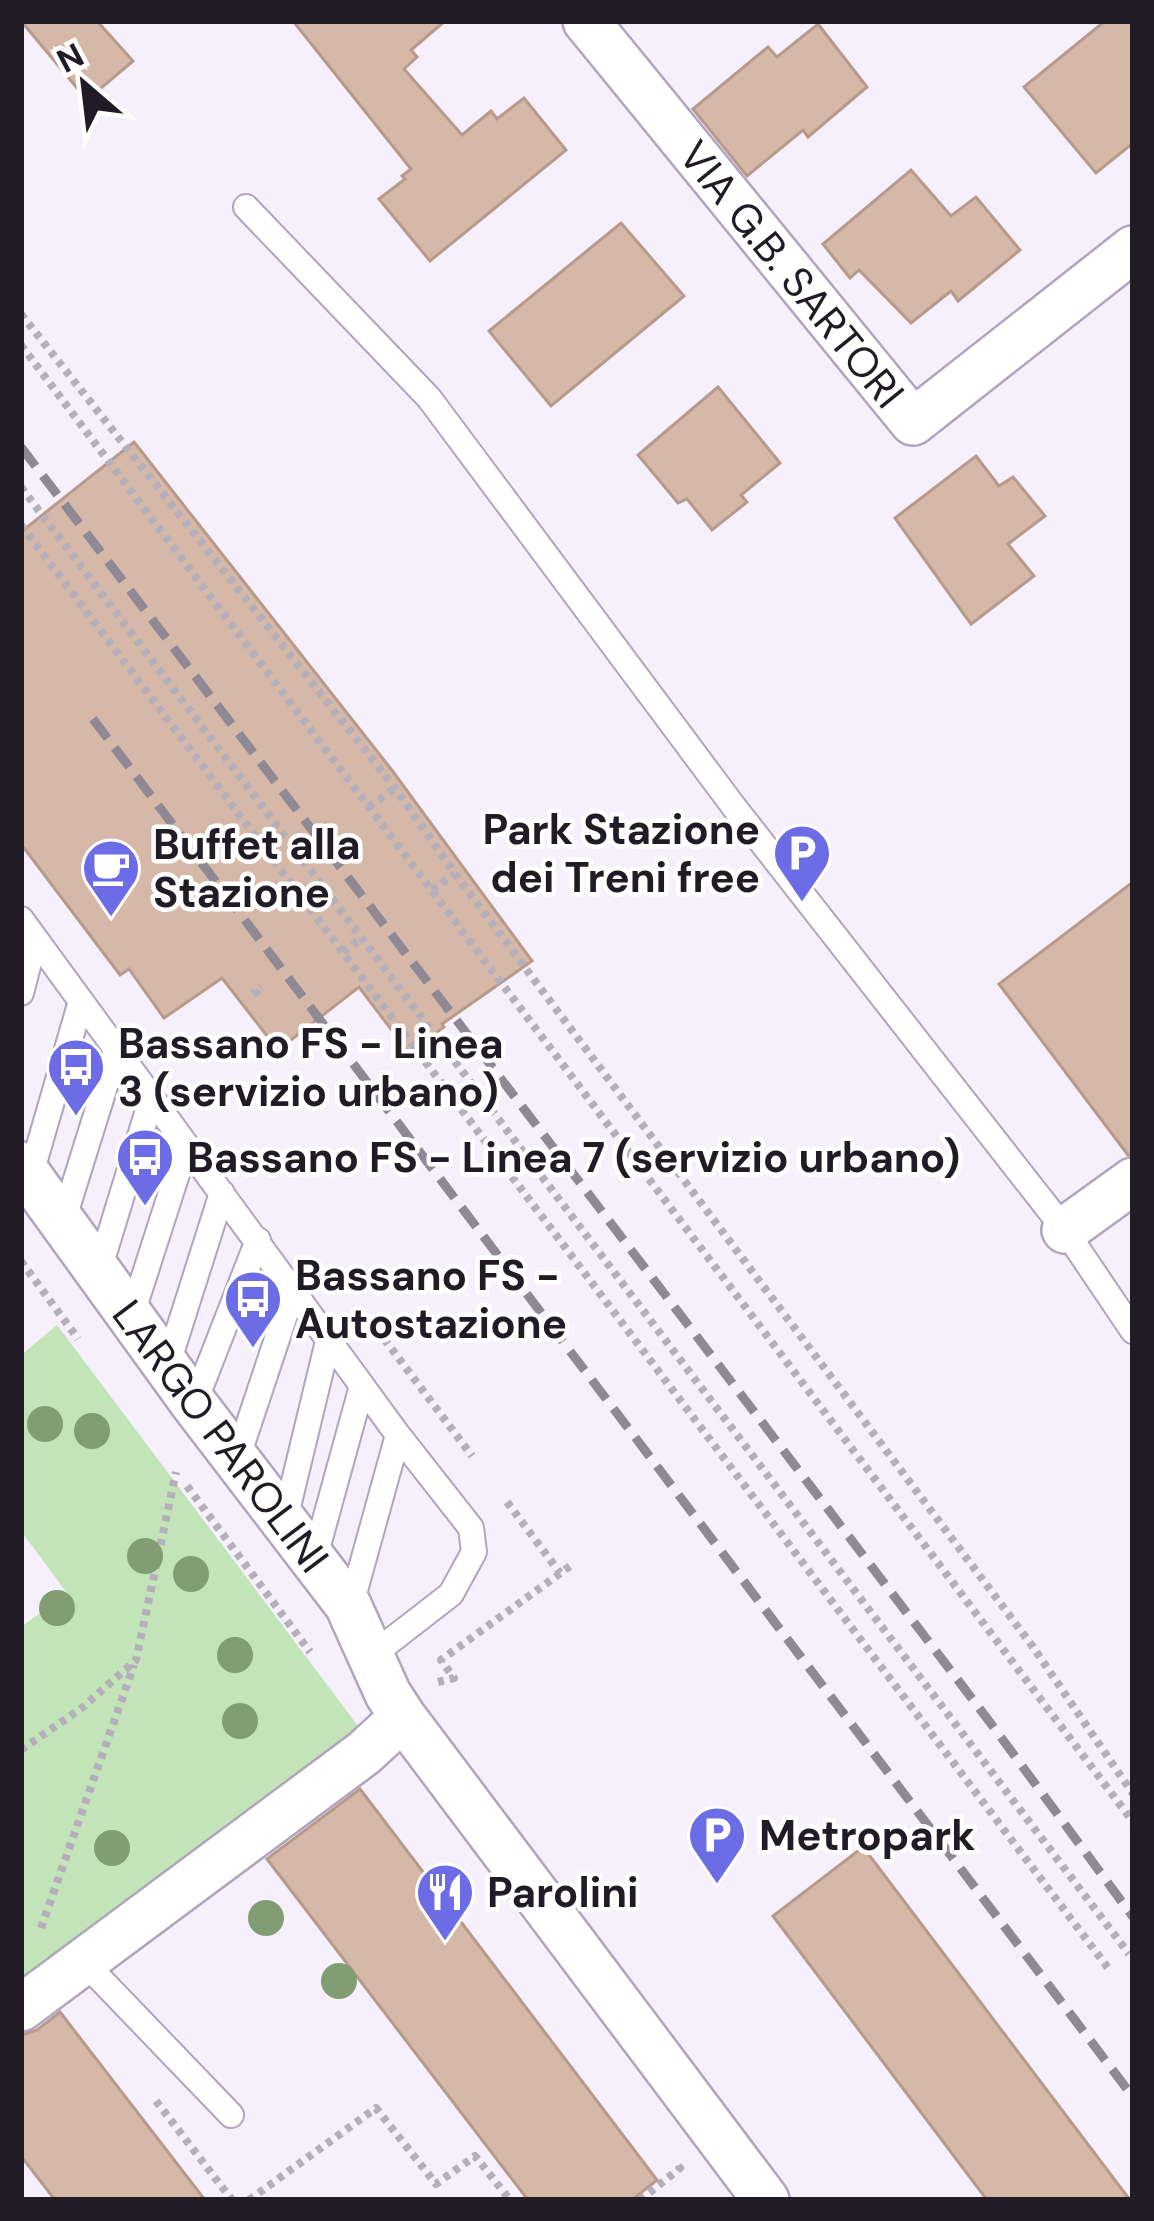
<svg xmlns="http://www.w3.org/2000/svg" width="1154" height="2221" viewBox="0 0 1154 2221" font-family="'DM Sans',sans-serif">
	<rect width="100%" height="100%" fill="#f5f0fc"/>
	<path fill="#c3e4b8" d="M57,1325L364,1734L21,1984V1627L67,1593L21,1531V1355Z"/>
	<path fill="#d5b8a7" stroke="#b79a8b" stroke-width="3" d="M21,21H97L133,61L87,100Z
		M293,21H445L411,50L417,57L404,69L462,135L491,111L497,119L524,98L566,150L430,261L379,199L405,179L402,176L411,169Z
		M1105,21H1133V143L1096,173L1024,87Z
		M818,24L867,87L808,137L803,130L747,176L693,109L768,47L777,57Z
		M911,170L951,216L976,197L1020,250L958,301L951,291L911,323L859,270L850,278L823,244Z
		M621,223L684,296L551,406L489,331Z
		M718,387L780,463L741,495L747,502L712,530L687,499L678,503L638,455Z
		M134,442L391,769L532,961L442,1024L444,1027L409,1053L359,987L278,1050L222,978L164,1018L129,969L120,975L21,844V532Z
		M976,456L999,486L1013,477L1045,516L1008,544L1034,576L971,624L895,518Z
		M1133,882V1154L1128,1155L999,984Z
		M360,1789L657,2180L632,2200H528L267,1859Z
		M863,1847L1130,2200H987L773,1916Z
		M60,2012L205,2200H55L21,2156V2035L37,2030Z"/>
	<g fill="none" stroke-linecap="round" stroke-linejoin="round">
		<defs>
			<path id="lane" d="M246,207L429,398L734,807L1065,1230L1133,1331
				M21,919L398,1435L471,1528L474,1552L451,1594L371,1656
				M21,993L35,939
				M30,1177L81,1001
				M62,1224L116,1051
				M99,1270L152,1097
				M131,1317L186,1146
				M168,1363L222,1193
				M194,1404L258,1240
				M238,1456L294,1288
				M285,1519L329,1337
				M314,1560L362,1386
				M349,1612L398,1435
				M84,1962L231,2115"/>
			<path id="street" d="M586,21L913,422L1133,249
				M21,1165L194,1404L348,1605L388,1694L403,1717L766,2200
				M1065,1230L1133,1181
				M21,2008L364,1753L403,1717"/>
		</defs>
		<use href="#lane" stroke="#b0a4bf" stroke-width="28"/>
		<use href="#street" stroke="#b0a4bf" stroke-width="50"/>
		<path stroke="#b4afba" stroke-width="8" stroke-dasharray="6 6" stroke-linecap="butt" d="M21,314L395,788L455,874L1033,1647L1133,1794
			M21,345L1133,1822
			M21,487L1129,1954
			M21,525L1108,1968
			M369,807L395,788
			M673,820L691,841L706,829
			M432,890L455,874
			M343,952L362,938
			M259,995L255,991L261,986
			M21,1261L78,1339
			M370,1320L472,1456
			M187,1486L310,1652
			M507,1502L560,1573
			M438,1682L454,1678L441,1660L573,1564
			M21,1750L83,1707L136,1660L176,1472
			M41,1928L134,1665
			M156,2101L232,2200
			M249,2200L376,2108L436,2184L475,2156L510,2200
			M640,2200L680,2168L678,2166"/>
		<use href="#lane" stroke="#fff" stroke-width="24"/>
		<use href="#street" stroke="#fff" stroke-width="45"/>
		<path stroke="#8e8994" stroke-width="9" stroke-dasharray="24 12" stroke-linecap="butt" d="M21,447L989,1721L1133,1917
			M93,719L1133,2097"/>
	</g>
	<g fill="#819d72">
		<circle cx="45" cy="1424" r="18"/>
		<circle cx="92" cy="1431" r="18"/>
		<circle cx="145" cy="1556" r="18"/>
		<circle cx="191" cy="1574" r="18"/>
		<circle cx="57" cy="1608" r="18"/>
		<circle cx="235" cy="1655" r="18"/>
		<circle cx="240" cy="1721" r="18"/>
		<circle cx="112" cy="1848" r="18"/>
		<circle cx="266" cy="1918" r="18"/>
		<circle cx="339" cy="1981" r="18"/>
	</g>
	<defs>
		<symbol id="parking-pin" viewBox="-11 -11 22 30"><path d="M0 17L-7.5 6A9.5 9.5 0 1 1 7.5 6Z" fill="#6b6ce6" stroke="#fff"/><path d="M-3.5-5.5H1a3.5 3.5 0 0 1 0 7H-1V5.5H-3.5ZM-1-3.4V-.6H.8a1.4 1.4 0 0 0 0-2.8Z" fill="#fff"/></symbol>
		<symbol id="cafe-pin" viewBox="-11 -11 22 30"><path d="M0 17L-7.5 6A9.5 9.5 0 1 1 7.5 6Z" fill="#6b6ce6" stroke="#fff"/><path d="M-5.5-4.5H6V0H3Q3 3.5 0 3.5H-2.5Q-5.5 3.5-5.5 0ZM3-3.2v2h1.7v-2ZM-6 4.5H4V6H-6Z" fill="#fff"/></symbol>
		<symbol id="bus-pin" viewBox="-11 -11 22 30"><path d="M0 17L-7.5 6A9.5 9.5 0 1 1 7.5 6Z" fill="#6b6ce6" stroke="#fff"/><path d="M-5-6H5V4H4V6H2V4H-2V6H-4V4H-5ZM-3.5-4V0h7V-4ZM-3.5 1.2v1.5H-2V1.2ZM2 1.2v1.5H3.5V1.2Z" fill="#fff"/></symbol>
		<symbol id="restaurant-pin" viewBox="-11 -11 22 30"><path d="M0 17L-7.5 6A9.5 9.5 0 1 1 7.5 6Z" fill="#6b6ce6" stroke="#fff"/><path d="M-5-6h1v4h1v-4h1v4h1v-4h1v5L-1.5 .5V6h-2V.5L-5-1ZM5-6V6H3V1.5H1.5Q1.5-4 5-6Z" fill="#fff"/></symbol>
	</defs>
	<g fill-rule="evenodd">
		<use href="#parking-pin" x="769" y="820" width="66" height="90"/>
		<use href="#cafe-pin" x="78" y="835" width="66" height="90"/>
		<use href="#bus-pin" x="43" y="1034" width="66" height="90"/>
		<use href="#bus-pin" x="112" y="1124" width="66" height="90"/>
		<use href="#bus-pin" x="220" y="1266" width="66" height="90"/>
		<use href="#parking-pin" x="684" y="1802" width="66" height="90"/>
		<use href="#restaurant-pin" x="412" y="1859" width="66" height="90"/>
	</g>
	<g text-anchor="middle" stroke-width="9" stroke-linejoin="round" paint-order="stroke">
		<g font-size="42" fill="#201b25" stroke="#fff">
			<text transform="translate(792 274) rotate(51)" y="15">VIA G.B. SARTORI</text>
			<text transform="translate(221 1436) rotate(53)" y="15">LARGO PAROLINI</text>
		</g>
		<g font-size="42" font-weight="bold" fill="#201b25" stroke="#fff" text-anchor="start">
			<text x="760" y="844" text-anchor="end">Park Stazione<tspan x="760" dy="48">dei Treni free</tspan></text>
			<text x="153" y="859">Buffet alla<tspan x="153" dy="48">Stazione</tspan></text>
			<text x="118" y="1058">Bassano FS - Linea<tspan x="118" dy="48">3 (servizio urbano)</tspan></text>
			<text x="187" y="1172">Bassano FS - Linea 7 (servizio urbano)</text>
			<text x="295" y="1290">Bassano FS -<tspan x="295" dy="48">Autostazione</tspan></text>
			<text x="759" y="1850">Metropark</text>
			<text x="487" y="1907">Parolini</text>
		</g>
	</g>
	<rect width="1154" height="2221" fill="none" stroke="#201b25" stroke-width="48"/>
	<g transform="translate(84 84) rotate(332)" stroke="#ffffff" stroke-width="9" paint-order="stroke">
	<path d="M0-9L21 45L0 30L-21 45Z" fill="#201b25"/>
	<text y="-18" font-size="33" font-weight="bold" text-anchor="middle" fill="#201b25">N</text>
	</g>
</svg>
